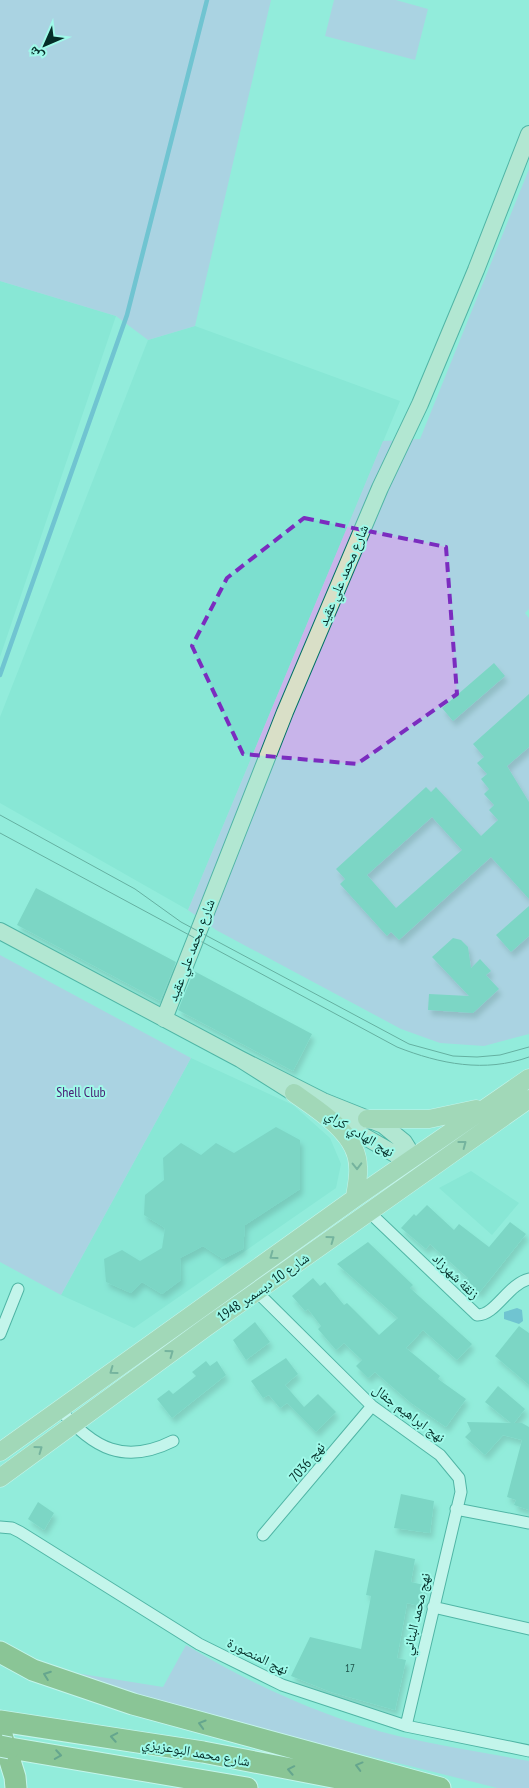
<svg xmlns="http://www.w3.org/2000/svg" width="529" height="1788" viewBox="0 0 529 1788" font-family="'PT Sans Narrow','Noto Naskh Arabic',sans-serif">
	<defs>
		<filter id="shadow"><feDropShadow dx="3" dy="5.5" stdDeviation="2.5" flood-color="#0004"/></filter>
	</defs>
	<rect width="100%" height="100%" fill="#92ecdb"/>
	<path fill="#7cdfcf" d="M0,281L116,316L0,657Z
		M195,326L400,401L188,910L0,803V717L148,340Z
		M191,1058L293,1105L330,1138L341,1164L336,1188L134,1328L61,1295Z
		M471,1171L519,1203L492,1235L439,1188Z"/>
	<path fill="#c8b4ea" d="M0,0H271L195,326L148,340L116,316L0,281Z
		M334,0H396L428,9L415,60L325,36Z
		M529,169V609L525,613L529,618V1034L484,1046L440,1043L401,1029L216,930L188,910L383,441L420,439Z
		M0,955L191,1058L61,1295L0,1262Z
		M186,1645C248,1683 328,1719 398,1736C441,1746 486,1753 529,1761V1788H497C352,1750 205,1722 63,1671L163,1687Z"/>
	<path fill="#4892c5" d="M517,1308L522,1310L523,1321L519,1324L504,1319V1312Z"/>
	<g fill="none" stroke-linecap="round" stroke-linejoin="round">
		<path stroke="#4892c5" stroke-width="4.5" d="M0,675L127,315L207,0"/>
	</g>
	<path fill="#62bbac" fill-rule="evenodd" filter="url(#shadow)" d="M494,663L505,676L453,721L442,708Z
		M529,694V747L507,766L529,802V899L491,857L399,940L391,932L387,936L340,884L345,879L336,869L426,787L431,792L436,787L481,836L498,820L489,810L494,805L484,794L489,789L481,779L487,774L477,763L484,757L473,744ZM432,817L462,850L396,908L367,875Z
		M36,888L176,962L160,1001L17,925Z
		M529,906V936L511,952L496,935Z
		M453,938L461,940L468,947L471,968L480,959L491,971L486,975L499,989L473,1013L428,1010L429,994L469,996L432,957Z
		M194,971L312,1034L293,1071L178,1010Z
		M276,1127L300,1140V1189L245,1225L243,1249L223,1259L203,1246L180,1258L181,1280L162,1294L142,1282L131,1293L106,1282L104,1259L122,1250L140,1261L162,1248L165,1228L144,1215L145,1195L164,1180L163,1158L181,1143L201,1155L216,1143L234,1153Z
		M427,1205L454,1230L459,1224L489,1247L510,1222L526,1234L479,1293L465,1282L468,1278L430,1244L426,1249L401,1228L414,1214L416,1216Z
		M368,1242L413,1285L410,1288L472,1344L457,1360L423,1330L406,1348L440,1376L438,1379L466,1399L446,1427L411,1403L375,1372L368,1378L356,1366L362,1360L344,1343L336,1350L318,1329L321,1326L308,1309L305,1311L292,1296L313,1278L320,1286L325,1282L344,1305L347,1303L379,1335L398,1318L337,1264Z
		M255,1322L270,1342L246,1360L233,1340Z
		M519,1326L529,1333V1385L495,1356Z
		M286,1358L298,1374L285,1385L304,1407L318,1394L336,1412L316,1432L287,1403L280,1408L269,1395L263,1398L251,1381Z
		M206,1361L210,1366L217,1361L226,1375L172,1418L157,1399L169,1390L173,1394L196,1376L192,1372Z
		M498,1386L525,1409L514,1423H522L529,1427V1510L514,1505L516,1500L507,1497L522,1440L503,1435L485,1455L465,1437L471,1431L467,1422L511,1423L485,1402Z
		M401,1494L434,1501L430,1533L394,1528Z
		M38,1502L54,1513L44,1530L28,1519Z
		M375,1550L415,1559L411,1582L424,1585L420,1606L407,1603L397,1658L406,1660L395,1710L331,1692L291,1676L310,1637L361,1649L371,1596L366,1595Z"/>
	<g fill="none" stroke-linecap="round" stroke-linejoin="round">
		<defs>
			<path id="street" d="M369,1212L477,1315C495,1316 508,1284 529,1279
				M243,1278L372,1406L440,1455L459,1478L461,1492L406,1726
				M0,1334L18,1289
				M60,1409C93,1449 125,1465 173,1441
				M456,1509L529,1523
				M0,1527L12,1528L20,1532L199,1644L282,1685L406,1726L529,1751
				M263,1535L372,1406
				M433,1607L529,1629"/>
			<path id="secondary" d="M0,931L240,1059L323,1101L383,1125L404,1142L409,1150L407,1161L334,1119
				M164,1019L285,712L380,488L420,404L476,270L529,134
				M240,1059L305,1100"/>
			<path id="primary" d="M294,1093C317,1110 358,1133 358,1167C359,1177 356,1188 355,1198
				M367,1119H429L476,1109
				M0,1452L355,1198L529,1078
				M0,1478L205,1328L529,1099"/>
			<path id="highway" d="M0,1652L33,1670L133,1704L440,1788
				M0,1721L203,1752L390,1788
				M2,1735L15,1777L16,1788
				M10,1748L247,1788"/>
		</defs>
		<use href="#street" stroke="#007265" stroke-width="13"/>
		<use href="#secondary" stroke="#007265" stroke-width="18"/>
		<use href="#primary" stroke="#fff" stroke-width="19"/>
		<use href="#highway" stroke="#fff" stroke-width="23"/>
		<use href="#street" stroke="#fff" stroke-width="11"/>
		<use href="#secondary" stroke="#d9dfc7" stroke-width="16"/>
		<use href="#primary" stroke="#b3bf8f" stroke-width="18"/>
		<use href="#highway" stroke="#809444" stroke-width="21"/>
		<path stroke="#2e665c" stroke-width="1" d="M0,815L135,889L181,922L409,1044L453,1056L477,1057L500,1055L529,1047
			M0,833L397,1047C440,1064 485,1073 529,1057"/>
		<defs>
			<path id="highway-bridge" d="M0,1746L10,1748"/>
		</defs>
		<use href="#highway-bridge" stroke="#fff" stroke-width="23" stroke-linecap="butt"/>
		<use href="#highway-bridge" stroke="#809444" stroke-width="21"/>
	</g>
	<defs><path id="oneway-chevron" d="M-2-3.5L2.5 0L-2 3.5" fill="none" stroke-width="1.6" stroke-linecap="round" stroke-linejoin="round" transform="scale(1.25)"/></defs>
	<g stroke="#536f56">
		<use href="#oneway-chevron" transform="translate(463 1144) rotate(-37)"/>
		<use href="#oneway-chevron" transform="translate(357 1166) rotate(89)"/>
		<use href="#oneway-chevron" transform="translate(331 1239) rotate(-36)"/>
		<use href="#oneway-chevron" transform="translate(273 1256) rotate(144)"/>
		<use href="#oneway-chevron" transform="translate(170 1353) rotate(-36)"/>
		<use href="#oneway-chevron" transform="translate(113 1371) rotate(144)"/>
		<use href="#oneway-chevron" transform="translate(39 1449) rotate(-36)"/>
	</g>
	<g stroke="#2f5131">
		<use href="#oneway-chevron" transform="translate(47 1675) rotate(-160)"/>
		<use href="#oneway-chevron" transform="translate(202 1724) rotate(-164)"/>
		<use href="#oneway-chevron" transform="translate(114 1737) rotate(-170)"/>
		<use href="#oneway-chevron" transform="translate(58 1755) rotate(9)"/>
		<use href="#oneway-chevron" transform="translate(359 1766) rotate(-165)"/>
		<use href="#oneway-chevron" transform="translate(291 1770) rotate(-169)"/>
	</g>
	<path d="M0 0H529V1788H0ZM304,518L446,547L457,694L357,764L243,754L192,646L227,578Z" fill="#92ecdb" fill-opacity=".55" fill-rule="evenodd"/>
	<path fill="none" stroke="#7b2cbf" stroke-width="4" stroke-dasharray="10 6" stroke-linejoin="round" d="M304,518L446,547L457,694L357,764L243,754L192,646L227,578Z"/>
	<g text-anchor="middle" stroke-width="4" stroke-linejoin="round" paint-order="stroke">
		<g font-size="11" fill="#1c5048">
			<text x="350" y="1672">17</text>
		</g>
		<g font-size="14" fill="#042d27" stroke="#a0f9e9">
			<text transform="translate(343 575) rotate(-67)" y="5">شارع محمد علي عقيد</text>
			<text transform="translate(191 950) rotate(-69)" y="5">شارع محمد علي عقيد</text>
			<text transform="translate(360 1133) rotate(31)" y="5">نهج الهادي كراي</text>
			<text transform="translate(456 1276) rotate(44)" y="5">زنقة شهرزاد</text>
			<text transform="translate(263 1287) rotate(-35)" y="5">شارع 10 ديسمبر 1948</text>
			<text transform="translate(409 1413) rotate(37)" y="5">نهج ابراهيم جفال</text>
			<text transform="translate(307 1462) rotate(-50)" y="5">نهج 7036</text>
			<text transform="translate(416 1614) rotate(-77)" y="5">نهج محمد البناني</text>
			<text transform="translate(258 1656) rotate(26)" y="5">نهج المنصورة</text>
			<text transform="translate(196 1752) rotate(10)" y="5">شارع محمد البوعزيزي</text>
		</g>
		<g font-size="14" fill="#492175" stroke="#a0f9e9">
			<text x="81" y="1097">Shell Club</text>
		</g>
	</g>
	<g transform="translate(45 45) rotate(225)" stroke="#a0f9e9" stroke-width="4" paint-order="stroke">
	<path d="M0-4L9 19L0 12L-9 19Z" fill="#042d27"/>
	<text y="-8" font-size="14" font-weight="bold" text-anchor="middle" fill="#042d27">ش</text>
	</g>
</svg>
